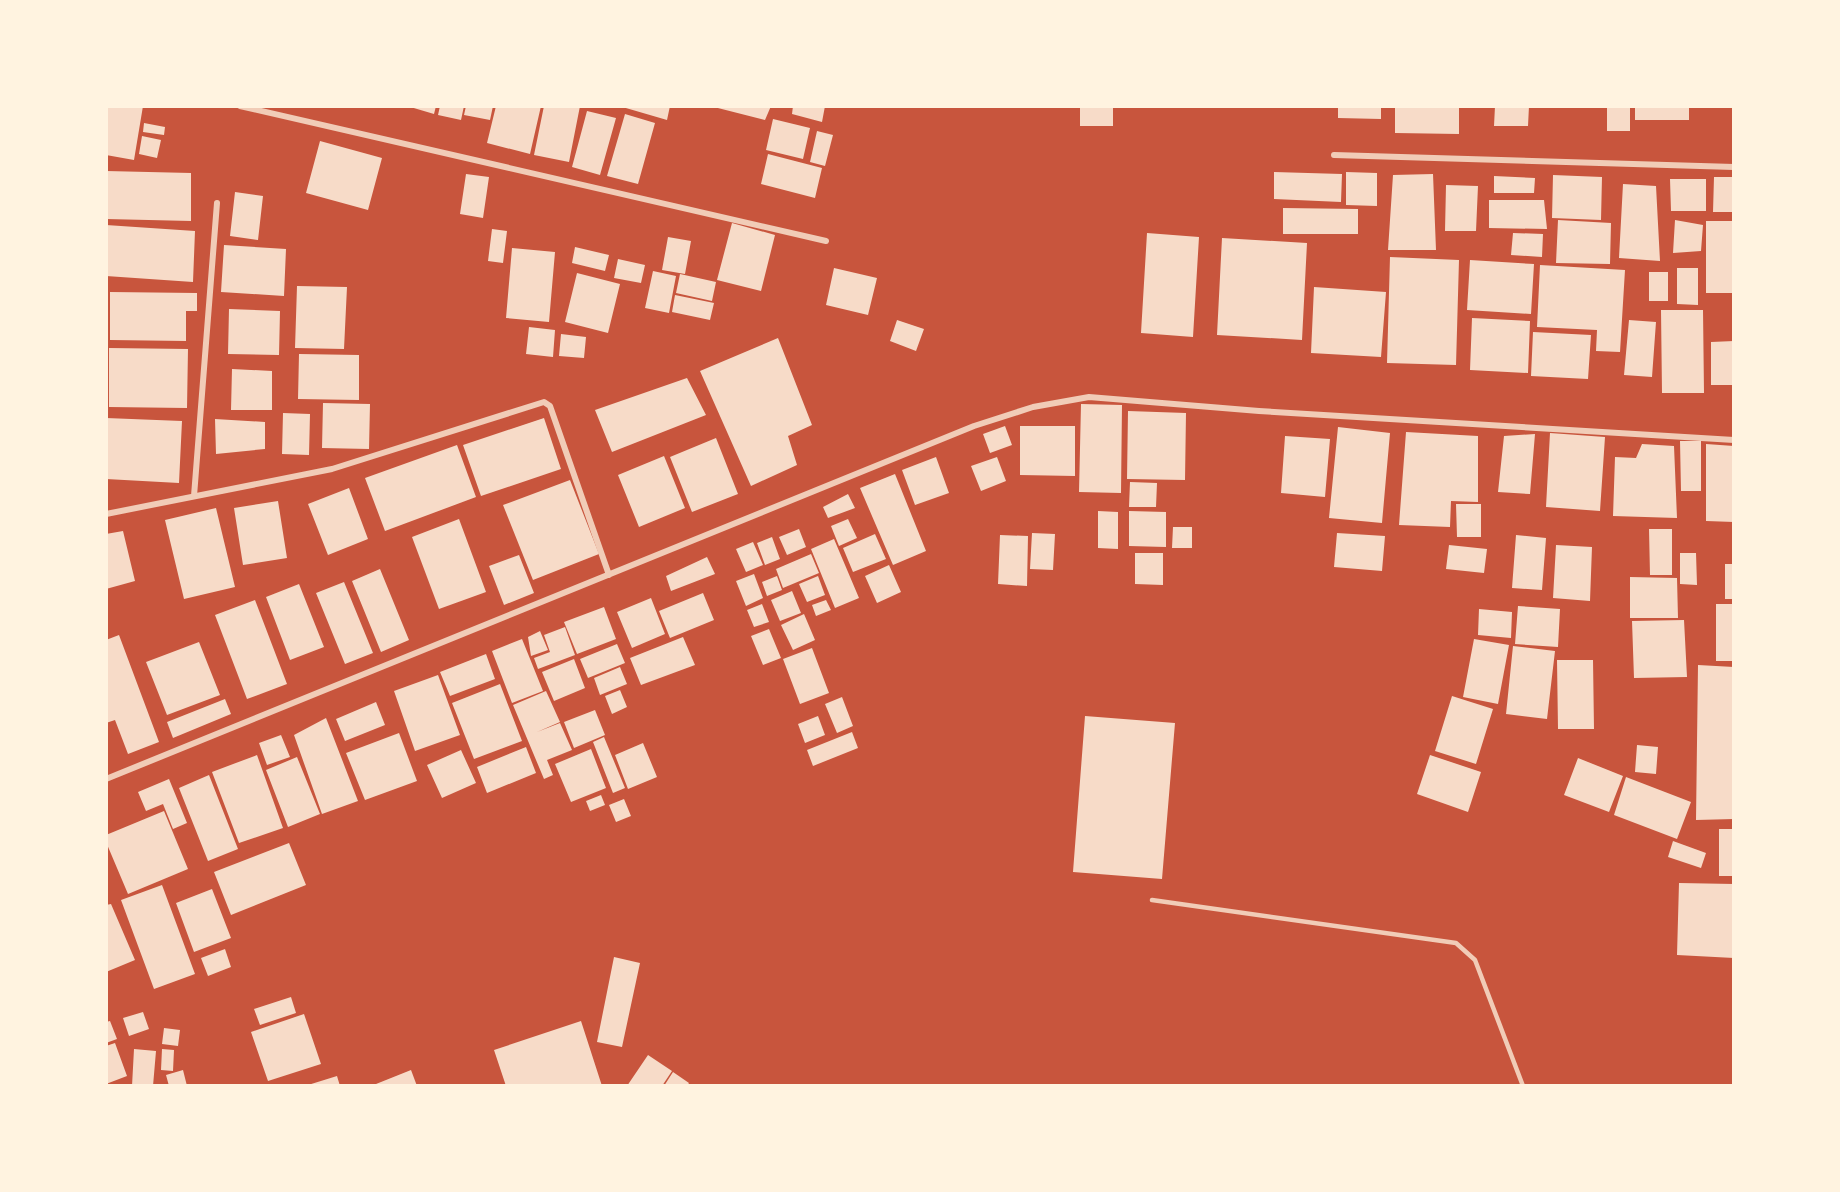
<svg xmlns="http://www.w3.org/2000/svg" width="1840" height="1192" viewBox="0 0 1840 1192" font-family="Mulish,sans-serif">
	<rect width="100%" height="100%" fill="#c8553d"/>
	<path fill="#f7dbc8" d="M106,106H143L134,160L106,155Z
		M407,106H436L434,114Z
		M440,106H464L461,120L438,115Z
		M466,106H493L490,120L464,115Z
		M496,106H541L530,154L487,143Z
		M544,106H580L569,162L534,155Z
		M619,106H670L667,120Z
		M710,106H771L765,120Z
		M793,106H825L822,122L792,114Z
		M1080,106H1113V126H1080Z
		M1338,106H1381V119L1338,118Z
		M1395,106H1459V134L1395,133Z
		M1495,106H1529L1528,126H1494Z
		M1607,106H1630V131H1607Z
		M1635,106H1689V120H1635Z
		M587,111L616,118L600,175L572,167Z
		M625,114L655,123L638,184L607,176Z
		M773,119L810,128L803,159L766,150Z
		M144,123L165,127L164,135L143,132Z
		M817,131L833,135L825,166L810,162Z
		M142,136L161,140L157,158L139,154Z
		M320,141L382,158L368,210L306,193Z
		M768,154L822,168L815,198L761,184Z
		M106,171L191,173V221L106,219Z
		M1274,172L1342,174L1341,202L1274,199Z
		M1346,172L1377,173V206L1346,205Z
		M466,174L489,177L483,218L460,214Z
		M1433,174L1436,250H1388L1393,175Z
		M1553,175L1602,177L1601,220L1552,218Z
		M1494,176L1535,178L1534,193H1494Z
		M1714,177H1734V212H1713Z
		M1670,179H1706V211H1671Z
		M1623,184L1656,186L1660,261L1619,258Z
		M1446,185L1478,186L1476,231H1445Z
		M235,192L263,196L258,240L230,236Z
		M1489,200H1544L1547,229L1489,228Z
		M1283,208L1358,209V234H1283Z
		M1558,220L1611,223L1610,264L1556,263Z
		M1675,220L1703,225L1701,251L1673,253Z
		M1706,221H1734V293H1706Z
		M732,223L775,235L761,291L717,280Z
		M106,225L195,231L193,282L106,276Z
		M492,229L507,231L503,263L488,261Z
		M1147,233L1199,237L1193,337L1141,333Z
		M1513,233L1543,234L1542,257L1511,255Z
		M668,237L691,241L685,274L662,270Z
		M1222,238L1307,243L1302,340L1217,335Z
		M224,245L286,249L284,296L221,292Z
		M575,247L609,255L605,271L572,263Z
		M512,248L555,252L549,322L506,318Z
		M1390,257L1459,260L1456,365L1387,363Z
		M618,259L645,265L641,283L614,278Z
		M1470,260L1534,264L1531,314L1467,310Z
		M1540,265L1625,270L1620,352L1596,351L1597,330L1537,327Z
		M834,268L877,278L868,315L826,305Z
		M1677,268H1698V305L1677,304Z
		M653,271L676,276L669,313L645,308Z
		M1649,272H1668V301H1649Z
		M577,273L620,284L608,333L565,322Z
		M680,274L716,282L712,301L676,293Z
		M297,286L347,287L344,349L295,348Z
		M1314,287L1386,292L1381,357L1311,353Z
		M110,292L197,293V311H186V341L110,340Z
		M675,295L714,303L710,320L672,312Z
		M229,309L280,311L279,355L228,354Z
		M1661,310H1703L1704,393H1662Z
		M1472,318L1530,321L1528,373L1470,370Z
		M897,320L924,329L916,351L890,341Z
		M1629,320L1656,322L1652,377L1624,375Z
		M529,327L555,330L553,357L526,354Z
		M1533,332L1591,335L1588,379L1531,376Z
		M561,334L586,337L584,358L559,356Z
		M778,338L812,425L788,436L797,465L751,486L700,371Z
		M1734,341V385H1711V342Z
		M109,348L188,349L187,408L109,407Z
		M299,354L359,355V400L298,399Z
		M232,369L272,371V410H231Z
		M687,378L706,415L612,452L595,410Z
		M323,403L370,404L369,449L322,448Z
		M1081,404L1122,405L1121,493L1079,492Z
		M1128,411L1186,413L1185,480L1127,479Z
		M283,413L310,414L309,455L282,454Z
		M106,418L182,421L179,483L106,479Z
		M544,418L561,469L481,496L463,445Z
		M215,419L265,422V449L216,454Z
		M1005,426L1012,445L990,453L983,434Z
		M1020,426H1075V476L1020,475Z
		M1338,427L1390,433L1382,523L1329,518Z
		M1406,432L1478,436V502L1451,501L1450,527L1399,525Z
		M1550,433L1605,437L1600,511L1546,507Z
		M1535,434L1530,494L1498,492L1504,436Z
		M1285,436L1330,439L1325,497L1281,493Z
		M716,438L738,494L692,512L670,457Z
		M1680,441H1701V491H1681Z
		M1642,444L1674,446L1677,518L1613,516L1615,457L1636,458Z
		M1706,444L1734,446V522L1706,521Z
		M457,445L476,497L385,531L365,478Z
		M664,456L685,508L639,527L618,475Z
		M936,457L949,493L915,505L902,470Z
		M997,457L1006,481L981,491L971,466Z
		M895,474L926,551L893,565L860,488Z
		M570,480L599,554L533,580L503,505Z
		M1130,482L1157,483L1156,507H1129Z
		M349,488L368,539L328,555L308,504Z
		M848,494L855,508L828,518L823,507Z
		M278,501L287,558L243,565L234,508Z
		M1456,504H1481V537H1457Z
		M216,508L235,587L184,599L165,520Z
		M1098,511L1118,512V549L1098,548Z
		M1129,511L1166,512V547L1129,546Z
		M459,519L486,592L439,609L412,537Z
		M848,519L857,538L839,546L831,526Z
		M1173,527H1192V548H1172Z
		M799,529L806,547L787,555L779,537Z
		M1649,529H1672V575H1650Z
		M123,531L135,581L106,589V534Z
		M1032,533L1055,534L1053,570L1030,569Z
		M1337,533L1385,536L1382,571L1334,567Z
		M875,534L886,559L853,572L843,548Z
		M1000,535L1028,536L1027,586L998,584Z
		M1516,535L1546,538L1542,590L1512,588Z
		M772,537L780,559L765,565L757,543Z
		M834,539L859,598L835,608L811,549Z
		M753,542L763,565L746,572L736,549Z
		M1449,545L1487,549L1484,573L1446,569Z
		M1556,545L1592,547L1590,601L1553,598Z
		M1135,553H1163V585L1135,584Z
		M1680,553H1696L1697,585L1680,584Z
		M811,554L819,573L783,588L776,569Z
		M519,555L534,593L504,605L489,566Z
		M707,557L715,574L671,591L666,576Z
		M1725,564H1734V599H1725Z
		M889,565L901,592L877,603L865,576Z
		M380,569L409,640L381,652L352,581Z
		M754,574L763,598L746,606L736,581Z
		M777,576L782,590L767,596L762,582Z
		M818,576L825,595L807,602L799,584Z
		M1630,577L1677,578L1678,618H1630Z
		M344,582L373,653L345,664L316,593Z
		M299,584L324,647L290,660L266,597Z
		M792,591L801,613L780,621L771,600Z
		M703,593L714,620L670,638L659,611Z
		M651,598L665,634L632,648L617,612Z
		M255,600L287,684L247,699L215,615Z
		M826,600L831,610L816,616L812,605Z
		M762,604L769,622L754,627L747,610Z
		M1716,604H1734V661H1716Z
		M1518,606L1560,609L1558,647L1515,644Z
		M604,607L616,639L577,654L564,622Z
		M1479,609L1512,612L1511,638L1478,635Z
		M804,614L815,640L793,650L781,625Z
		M1684,620L1687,677L1634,678L1632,621Z
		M565,627L575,655L538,669L534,658L550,652L544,635Z
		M769,629L781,658L763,665L751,636Z
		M540,631L548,650L531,656L528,637Z
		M119,635L159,742L128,754L115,720L106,723V640Z
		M683,637L695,665L641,685L630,658Z
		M522,639L543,691L512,703L492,651Z
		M1474,639L1509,645L1498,704L1463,697Z
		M199,642L220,695L167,715L146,662Z
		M617,644L625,663L588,678L580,659Z
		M1513,646L1555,651L1547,719L1506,714Z
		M812,648L829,693L800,704L783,659Z
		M486,654L495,679L450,696L440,672Z
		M574,659L585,688L554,701L542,672Z
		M1557,660H1593L1594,729H1558Z
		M1698,665L1734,667V819L1696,820Z
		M620,667L627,684L600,695L594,678Z
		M438,675L460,735L415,751L394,691Z
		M500,684L522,741L474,759L452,703Z
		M620,690L627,707L612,714L605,696Z
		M546,691L560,722L537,732L560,723L572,750L547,760L553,775L544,779L513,705Z
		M1452,696L1493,709L1476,764L1435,751Z
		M842,697L853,726L837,733L825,704Z
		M225,699L231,714L173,738L167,722Z
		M376,702L385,725L345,741L336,719Z
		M595,710L605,735L574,748L564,722Z
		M818,716L825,735L805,743L798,724Z
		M1085,716L1175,723L1162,879L1073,872Z
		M326,718L358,801L322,814L294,735Z
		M852,732L858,748L813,766L807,750Z
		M399,733L417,781L365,800L346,753Z
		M281,735L290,757L267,765L259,743Z
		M604,737L625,788L613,793L593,742Z
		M643,743L657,777L628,789L615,755Z
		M1637,745L1658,747L1656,774L1635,772Z
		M526,747L536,773L487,793L477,767Z
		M591,749L606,788L571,802L555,764Z
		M461,750L476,783L442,798L427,765Z
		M257,755L283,828L239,843L212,772Z
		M1430,755L1481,772L1468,812L1417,794Z
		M297,757L320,814L288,827L266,770Z
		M1578,758L1623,776L1609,812L1564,795Z
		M209,775L238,849L208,861L179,788Z
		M1626,777L1691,802L1677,839L1614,815Z
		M169,779L187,823L173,829L163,804L146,811L138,792Z
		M601,795L605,805L590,811L586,801Z
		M624,799L631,816L616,822L609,805Z
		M164,811L188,869L128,894L106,842V835Z
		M1719,829H1734V876H1719Z
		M1673,841L1706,853L1701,868L1668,857Z
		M289,843L306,885L231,915L214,872Z
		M1679,883L1734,884V958L1677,955Z
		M162,885L195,974L154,989L121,900Z
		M212,889L231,938L194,952L176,903Z
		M111,904L135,960L106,972V905Z
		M225,949L231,967L208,976L201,958Z
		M614,957L640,963L622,1047L597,1042Z
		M291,997L296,1013L260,1025L254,1009Z
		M143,1012L149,1029L129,1036L123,1018Z
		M304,1014L321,1064L268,1081L251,1032Z
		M110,1021L117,1039L106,1043V1022Z
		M581,1021L602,1086H506L494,1050Z
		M164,1028L180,1030L178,1046L162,1044Z
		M115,1043L127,1076L106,1084V1046Z
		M134,1049L156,1051L153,1086H132Z
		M162,1049L174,1050L173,1071L161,1070Z
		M648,1055L672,1071L662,1086H627Z
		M183,1070L187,1086H169L166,1075Z
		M411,1070L417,1086H377L376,1084Z
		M673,1072L689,1083L687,1086H664Z
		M337,1076L340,1086H308V1085Z"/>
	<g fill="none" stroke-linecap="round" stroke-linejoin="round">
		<path stroke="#f1ccb7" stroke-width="4.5" d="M1152,900L1456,943L1475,960L1523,1086"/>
		<path stroke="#f1ccb7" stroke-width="6" d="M240,106L826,241
			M1334,155L1734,167
			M194,496L217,203
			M106,514L332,469L544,402L550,406L609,575
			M106,779L974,426L1033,407L1089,397L1259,411L1734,440"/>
	</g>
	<rect width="1840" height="1192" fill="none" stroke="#fff3e0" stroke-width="216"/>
</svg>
